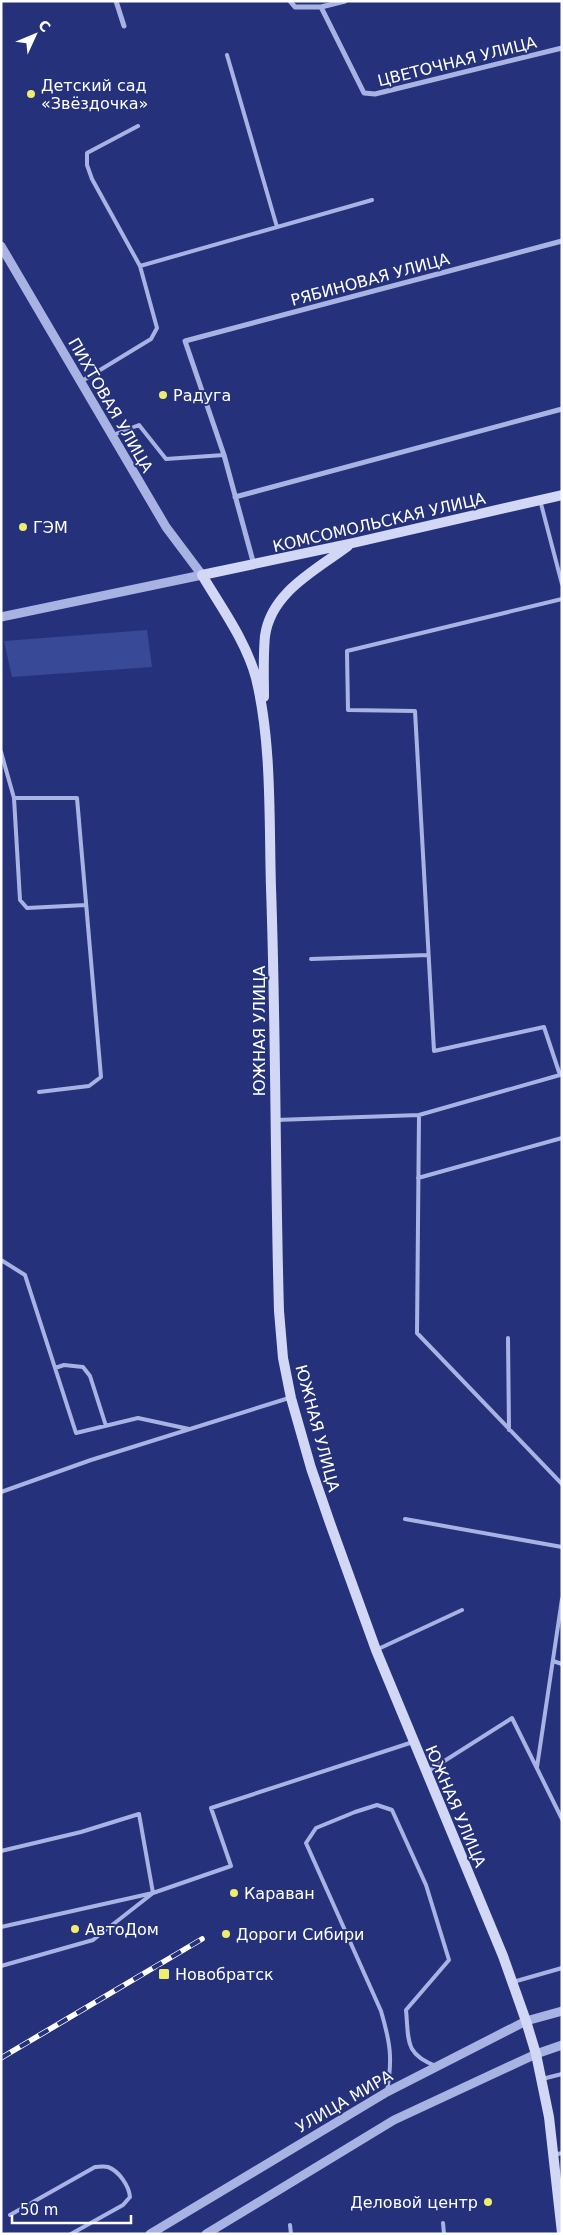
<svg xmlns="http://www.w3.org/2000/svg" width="563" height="2235" viewBox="0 0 563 2235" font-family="'DejaVu Sans',sans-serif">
	<rect width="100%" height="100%" fill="#25327b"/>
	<path fill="#384998" d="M147,630L152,667L12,677L4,641Z"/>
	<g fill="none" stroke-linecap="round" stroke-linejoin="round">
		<path stroke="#a8b3e4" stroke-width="4" d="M227,55L277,227
			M138,126L87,153V165L92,179L140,266
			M82,381L151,339L157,328L140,266L372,200
			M113,435L139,425L166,459L224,455
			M540,500L562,584
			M562,599L347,651L348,710L415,711L434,1051L544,1027L560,1075L419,1115L417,1333L562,1484
			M1,752L14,798H77L101,1077L89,1086L39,1092
			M14,798L20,900L27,908L86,905
			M311,959L428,955
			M276,1120L419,1115
			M418,1178L562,1138
			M1,1260L25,1275L76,1433L138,1418L189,1429
			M508,1338L509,1430
			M55,1368L64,1365L83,1367L90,1376L106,1426
			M1,1492L91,1460L289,1398
			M405,1519L562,1547
			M376,1650L462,1610
			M553,1661L562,1664
			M537,1767L562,1599
			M427,1772L512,1718L562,1819
			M1,1851L81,1832L139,1814L153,1893L1,1927
			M1,1966L93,1940L153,1893L231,1866L211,1808L413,1742
			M513,1982L562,1968
			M542,2079L562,2074
			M387,2091C393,2058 390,2042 381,2011L306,1843L316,1828L355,1812L377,1805L392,1810L426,1885L449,1960L406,2010C409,2040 404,2054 436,2066
			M554,2155L562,2153
			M10,2215L95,2167C98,2167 104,2166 108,2167C119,2171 129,2186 130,2197L123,2205L71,2234
			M443,2223L444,2234
			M290,2225L291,2234"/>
		<path stroke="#a8b3e4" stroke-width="5" d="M116,1L124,26
			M290,1L295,7H321L345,1
			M321,7L364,93L375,94L562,48
			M235,497L562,409
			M254,565L224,455L185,341L562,241"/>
		<path stroke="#a8b3e4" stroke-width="9" d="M1,246L166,527L202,575L1,617
			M150,2234L387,2092L526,2021L562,2011
			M206,2234L394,2120L536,2054L562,2045"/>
		<path stroke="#d1d7f4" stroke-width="10" d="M562,495L353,543L202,575C221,607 246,641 256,678C272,743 269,822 271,888C276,1029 275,1170 279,1311L283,1358L291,1398L311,1468L330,1523L376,1650L503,1956L526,2021L536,2054L549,2117L562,2233
			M264,697C264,677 263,656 265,636C271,592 316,570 348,546"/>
		<defs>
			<path id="rail" d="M1,2058L202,1939"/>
		</defs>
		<use href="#rail" stroke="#fff" stroke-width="5.5"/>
		<use href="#rail" stroke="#25327b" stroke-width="4" stroke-dasharray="11" stroke-linecap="butt"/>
	</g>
	<g fill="#eeed6d" stroke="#25327b" stroke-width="2">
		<circle cx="31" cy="94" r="5"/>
		<circle cx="163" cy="395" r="5"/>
		<circle cx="23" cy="527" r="5"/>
		<circle cx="234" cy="1893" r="5"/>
		<circle cx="75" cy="1929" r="5"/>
		<circle cx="226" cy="1934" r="5"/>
		<rect x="158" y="1968" width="12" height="12" rx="2.5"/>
		<circle cx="488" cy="2202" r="5"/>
	</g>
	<g text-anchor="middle" stroke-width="4" stroke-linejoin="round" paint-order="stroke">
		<g font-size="16" fill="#fff" stroke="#25327b">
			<text transform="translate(457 61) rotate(-14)" y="6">ЦВЕТОЧНАЯ УЛИЦА</text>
			<text transform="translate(370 279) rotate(-15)" y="6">РЯБИНОВАЯ УЛИЦА</text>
			<text transform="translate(111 405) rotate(60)" y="6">ПИХТОВАЯ УЛИЦА</text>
			<text transform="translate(379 522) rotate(-13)" y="6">КОМСОМОЛЬСКАЯ УЛИЦА</text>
			<text transform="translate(259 1031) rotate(-90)" y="6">ЮЖНАЯ УЛИЦА</text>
			<text transform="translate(318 1428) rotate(75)" y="6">ЮЖНАЯ УЛИЦА</text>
			<text transform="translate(456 1806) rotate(67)" y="6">ЮЖНАЯ УЛИЦА</text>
			<text transform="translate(344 2101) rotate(-30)" y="6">УЛИЦА МИРА</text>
		</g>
		<g font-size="16" fill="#fff" stroke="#25327b" text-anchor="start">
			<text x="41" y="91">Детский сад<tspan x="41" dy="18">«Звёздочка»</tspan></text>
			<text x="173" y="401">Радуга</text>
			<text x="33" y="533">ГЭМ</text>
			<text x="244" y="1899">Караван</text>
			<text x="85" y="1935">АвтоДом</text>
			<text x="236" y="1940">Дороги Сибири</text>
			<text x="175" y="1980">Новобратск</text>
			<text x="478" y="2208" text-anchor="end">Деловой центр</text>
		</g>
	</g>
	<rect width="563" height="2235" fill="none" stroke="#ffffff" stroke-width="5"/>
	<g transform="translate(35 35) rotate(46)" stroke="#25327b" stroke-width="4" paint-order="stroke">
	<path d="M0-4L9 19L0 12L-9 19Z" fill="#ffffff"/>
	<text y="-8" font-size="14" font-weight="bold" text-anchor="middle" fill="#ffffff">С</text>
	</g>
	<path d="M12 2215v8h119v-8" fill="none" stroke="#ffffff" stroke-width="2.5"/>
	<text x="20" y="2215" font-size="15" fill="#ffffff" stroke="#25327b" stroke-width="4" paint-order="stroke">50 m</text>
</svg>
